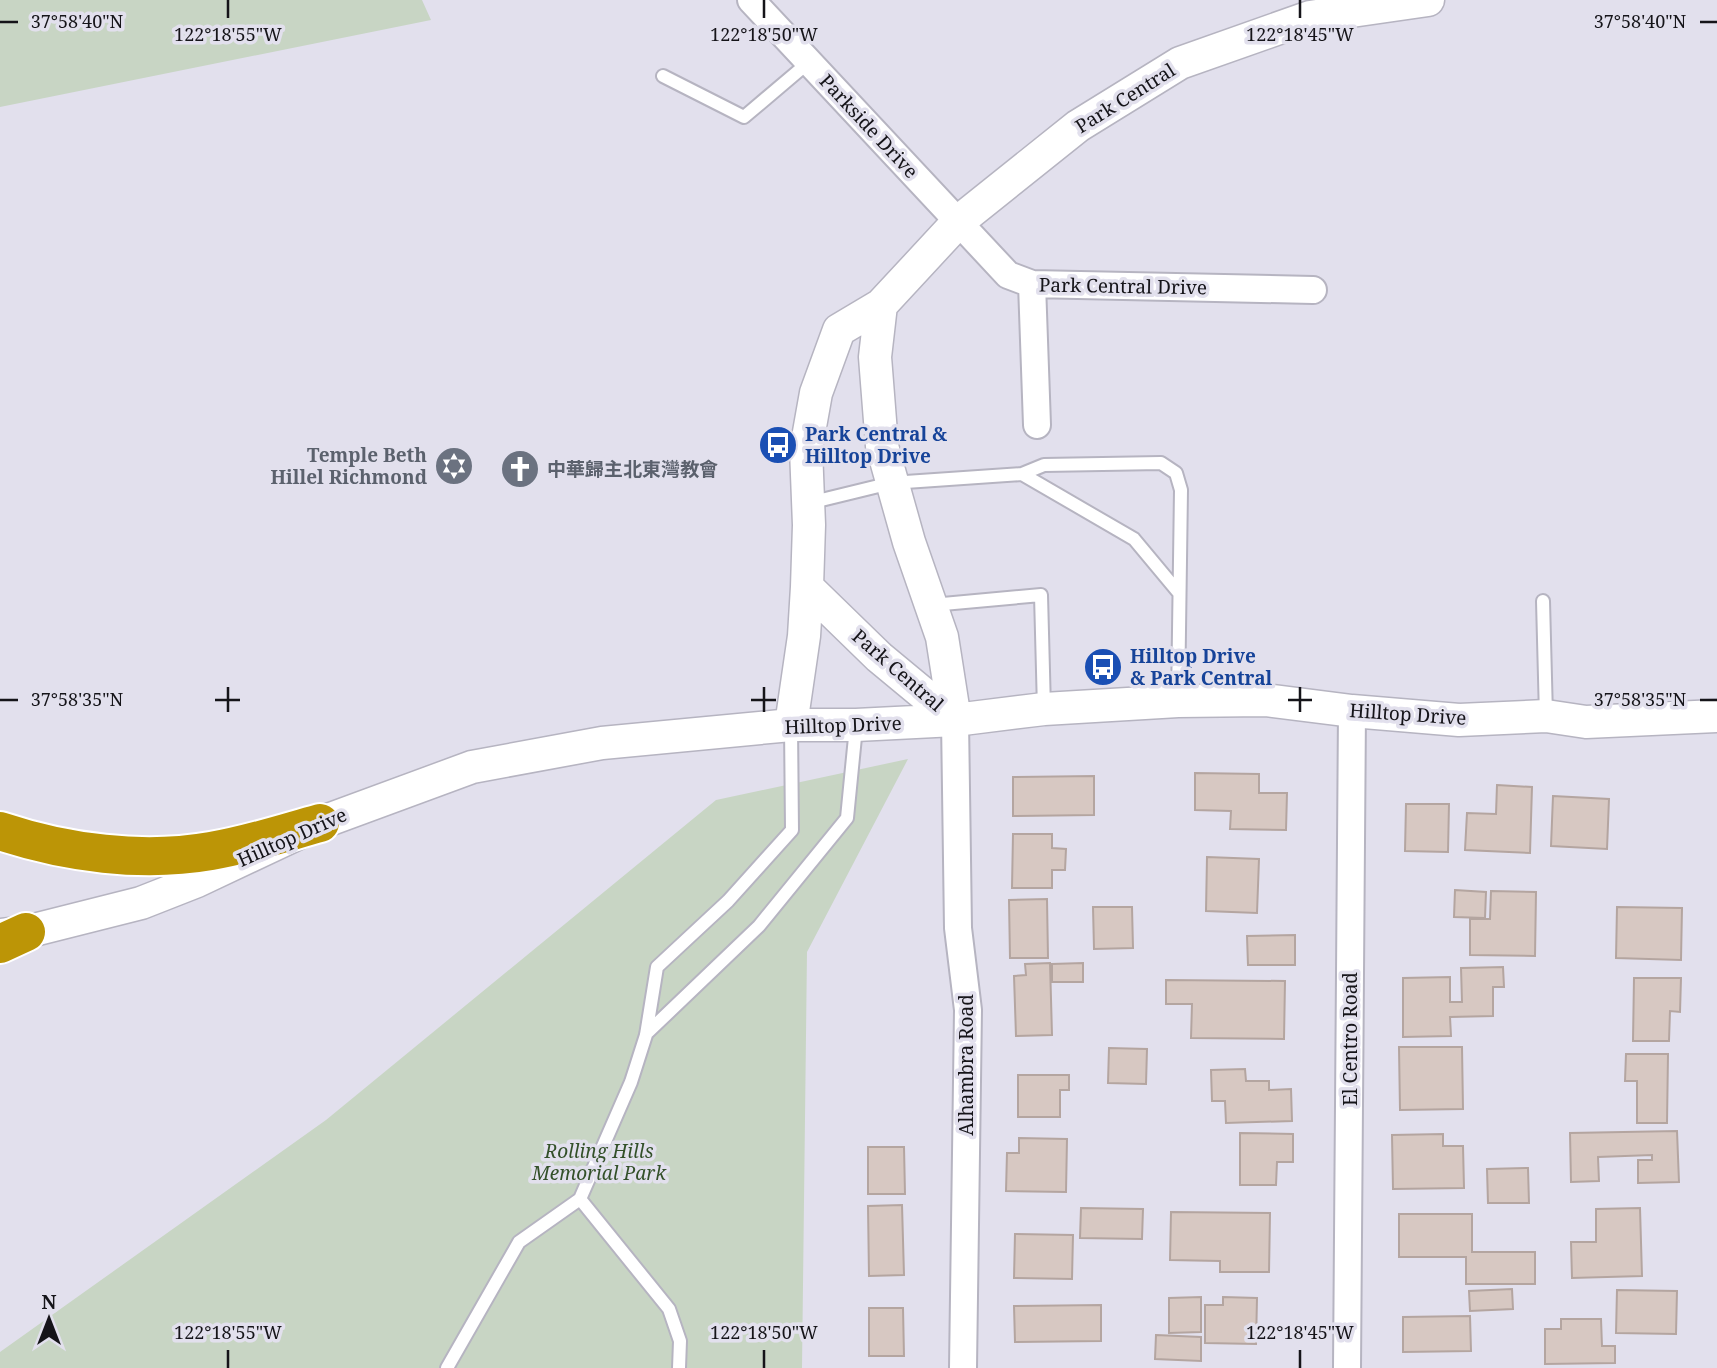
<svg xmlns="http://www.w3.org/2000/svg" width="1717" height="1368" viewBox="0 0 1717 1368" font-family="'Noto Serif','Noto Sans SC',serif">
	<rect width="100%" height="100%" fill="#e2e0ed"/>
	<path fill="#c8d5c4" d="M0,0H422L431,20L0,107Z
		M908,759L807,952L802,1368H0V1352L326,1120L716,800Z"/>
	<path fill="#d7c8c2" stroke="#b4a5a0" stroke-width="2" d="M1195,773L1259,774V793H1287L1286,830L1230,829L1231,811L1195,810Z
		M1094,776V815L1013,816V777Z
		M1497,785L1532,787L1530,853L1465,850L1467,813L1496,814Z
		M1553,796L1609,799L1607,849L1551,846Z
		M1406,804H1449L1448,852L1405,851Z
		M1013,834H1052V848L1066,849L1065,870H1052V888H1012Z
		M1207,857L1259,859L1257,913L1206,911Z
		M1455,890L1486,892L1485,918L1454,917Z
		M1491,891L1536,892L1535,956L1470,955V919H1490Z
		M1047,899L1048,958H1010L1009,900Z
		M1093,907H1132L1133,948L1094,949Z
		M1617,907L1682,908L1681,960L1616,958Z
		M1295,935V965H1248L1247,936Z
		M1050,963L1052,1035L1016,1036L1014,976L1026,975L1025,964Z
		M1083,963V982H1052V964Z
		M1503,967L1504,987H1493V1016L1450,1017L1451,1036L1403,1037V978L1450,977V1002H1462L1461,968Z
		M1634,978H1681L1680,1012L1670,1011L1669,1041H1633Z
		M1166,980L1285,981L1284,1039L1191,1038L1192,1004H1166Z
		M1399,1047H1462L1463,1109L1400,1110Z
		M1109,1048L1147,1049L1146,1084L1108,1083Z
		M1626,1054H1668L1667,1123H1637V1081H1625Z
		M1245,1069L1246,1081H1269V1090L1291,1089L1292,1121L1226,1123L1225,1101H1212L1211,1070Z
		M1018,1075H1069V1090H1060V1117H1018Z
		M1677,1131L1679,1182L1638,1183V1160H1652V1155L1598,1157L1599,1181L1571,1182L1570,1133Z
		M1240,1133L1293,1134V1162H1277L1276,1185H1240Z
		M1443,1134V1146H1463L1464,1188L1393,1189L1392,1135Z
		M1019,1138L1067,1139L1066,1192L1006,1191L1007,1153H1019Z
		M868,1147H904L905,1194H868Z
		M1528,1168L1529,1203H1488L1487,1169Z
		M902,1205L904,1275L869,1276L868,1206Z
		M1081,1208L1143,1209L1142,1239L1080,1238Z
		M1640,1208L1642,1276L1572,1278L1571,1242H1596V1209Z
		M1171,1212L1270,1213L1269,1272H1220V1261L1170,1260Z
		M1399,1214H1472V1252H1535V1284H1466V1257H1399Z
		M1015,1234L1073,1235L1072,1279L1014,1278Z
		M1512,1289L1513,1309L1470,1311L1469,1291Z
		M1617,1290L1677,1291L1676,1334L1616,1333Z
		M1201,1297V1332L1169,1333V1298Z
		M1223,1297L1257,1298L1256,1344L1205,1343V1305H1223Z
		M1101,1305V1341L1015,1342L1014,1306Z
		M869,1308H903L904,1356H869Z
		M1470,1316L1471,1351L1403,1352V1317Z
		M1561,1319H1601L1602,1346H1615V1363L1545,1364V1329H1561Z
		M1156,1335L1201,1337V1361L1155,1359Z"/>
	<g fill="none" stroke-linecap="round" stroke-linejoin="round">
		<defs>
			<path id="service" d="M663,76L744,117L809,62
				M1022,474L1044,465L1161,463L1176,473L1181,490L1178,701
				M809,503L891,483L1022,474L1134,539L1179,593
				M1543,601L1546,716
				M932,605L1041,595L1044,709
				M646,1034L759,926L847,818L856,727
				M580,1199L631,1082L646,1035L657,967L728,901L792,830L791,726
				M447,1368L519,1242L580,1199L669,1309L680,1341L679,1368"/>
			<path id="minor" d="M751,0L1008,275L1032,284L1313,290
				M1032,284L1037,425
				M955,720L958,928L968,1010L963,1368
				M1347,1368L1352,711"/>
			<path id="tertiary" d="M881,305L875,357L882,446L909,542L942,637L955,720
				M807,587L879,657L955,720
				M791,725L804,636L807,587L809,525L806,449L816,393L839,330L881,305L958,222L1078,126L1180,63L1310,17L1428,0
				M2,935L26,932L141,903L197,881L320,823L472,767L602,743L791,725H856L955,720L1044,709L1178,701L1265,700L1352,711L1459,720L1546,716L1586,722L1717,716"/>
			<path id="motorway" d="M0,831C66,853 142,863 211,851C248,845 284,833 320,823
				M0,944L26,932"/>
		</defs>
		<use href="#service" stroke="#b6b4c1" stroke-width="16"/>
		<use href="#minor" stroke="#b6b4c1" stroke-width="30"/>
		<use href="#tertiary" stroke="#b6b4c1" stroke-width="35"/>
		<use href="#motorway" stroke="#fff" stroke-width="42"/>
		<use href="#service" stroke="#fff" stroke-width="12"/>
		<use href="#minor" stroke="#fff" stroke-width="26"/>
		<use href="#tertiary" stroke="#fff" stroke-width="32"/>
		<use href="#motorway" stroke="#bc9506" stroke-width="38"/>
	</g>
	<path fill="none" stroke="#151419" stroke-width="2.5" d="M228,0V18M764,0V18M1300,0V18M0,22H18M1700,22H1717M228,687V712M764,687V712M1300,687V712M0,700H18M215,700H240M751,700H776M1288,700H1312M1700,700H1717M228,1350V1368M764,1350V1368M1300,1350V1368"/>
	<defs>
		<symbol id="bus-disc" viewBox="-11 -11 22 22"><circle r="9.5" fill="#1a4fb4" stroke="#e2e0ed"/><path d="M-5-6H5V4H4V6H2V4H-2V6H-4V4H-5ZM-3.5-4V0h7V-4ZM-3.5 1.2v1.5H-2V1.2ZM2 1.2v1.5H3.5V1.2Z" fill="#fff"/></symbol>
		<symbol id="synagogue-disc" viewBox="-11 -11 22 22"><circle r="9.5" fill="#6b7280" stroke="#e2e0ed"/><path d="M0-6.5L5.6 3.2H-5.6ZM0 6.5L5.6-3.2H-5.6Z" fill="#fff"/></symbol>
		<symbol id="church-disc" viewBox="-11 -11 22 22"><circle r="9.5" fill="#6b7280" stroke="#e2e0ed"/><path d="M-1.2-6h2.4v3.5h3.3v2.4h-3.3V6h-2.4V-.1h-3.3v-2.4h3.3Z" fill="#fff"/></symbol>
	</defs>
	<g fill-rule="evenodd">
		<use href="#bus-disc" x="756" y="423" width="44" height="44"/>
		<use href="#synagogue-disc" x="432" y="444" width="44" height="44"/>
		<use href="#church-disc" x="498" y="447" width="44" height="44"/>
		<use href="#bus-disc" x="1081" y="645" width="44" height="44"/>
	</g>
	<g text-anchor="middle" stroke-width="7" stroke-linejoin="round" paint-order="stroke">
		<g font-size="19" fill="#151419" stroke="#e2e0ed">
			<text transform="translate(1125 98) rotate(-32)" y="7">Park Central</text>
			<text transform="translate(869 126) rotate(47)" y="7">Parkside Drive</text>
			<text transform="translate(1123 286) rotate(1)" y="7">Park Central Drive</text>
			<text transform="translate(898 670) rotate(41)" y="7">Park Central</text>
			<text transform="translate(1408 714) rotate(4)" y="7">Hilltop Drive</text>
			<text transform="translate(843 725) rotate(-2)" y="7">Hilltop Drive</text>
			<text transform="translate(292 837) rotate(-24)" y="7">Hilltop Drive</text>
			<text transform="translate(1350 1039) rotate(-90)" y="7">El Centro Road</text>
			<text transform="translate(966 1065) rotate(-90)" y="7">Alhambra Road</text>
		</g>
		<g font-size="19" font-weight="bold" fill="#164399" stroke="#e2e0ed" text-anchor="start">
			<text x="805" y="441">Park Central &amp;<tspan x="805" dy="22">Hilltop Drive</tspan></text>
			<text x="1130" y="663">Hilltop Drive<tspan x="1130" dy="22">&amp; Park Central</tspan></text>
		</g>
		<g font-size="19" font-weight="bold" fill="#5b616d" stroke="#e2e0ed" text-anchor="end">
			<text x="427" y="462">Temple Beth<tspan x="427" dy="22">Hillel Richmond</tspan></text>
			<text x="547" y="476" text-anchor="start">中華歸主北東灣教會</text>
		</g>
		<g font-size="19" font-style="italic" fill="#335029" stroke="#e2e0ed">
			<text x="599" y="1158">Rolling Hills<tspan x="599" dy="22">Memorial Park</tspan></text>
		</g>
	</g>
	<g font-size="18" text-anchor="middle" fill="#151419" stroke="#e2e0ed" stroke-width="7" stroke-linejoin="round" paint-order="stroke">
		<text x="77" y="28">37°58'40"N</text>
		<text x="1640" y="28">37°58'40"N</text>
		<text x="228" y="41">122°18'55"W</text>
		<text x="764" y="41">122°18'50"W</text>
		<text x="1300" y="41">122°18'45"W</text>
		<text x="77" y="706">37°58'35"N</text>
		<text x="1640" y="706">37°58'35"N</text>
		<text x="228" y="1339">122°18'55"W</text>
		<text x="764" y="1339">122°18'50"W</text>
		<text x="1300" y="1339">122°18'45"W</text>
	</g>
	<g transform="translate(49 1319)" stroke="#e2e0ed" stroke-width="5" paint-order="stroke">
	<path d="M0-5L12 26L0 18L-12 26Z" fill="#151419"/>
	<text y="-10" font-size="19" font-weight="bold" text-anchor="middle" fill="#151419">N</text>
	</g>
</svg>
